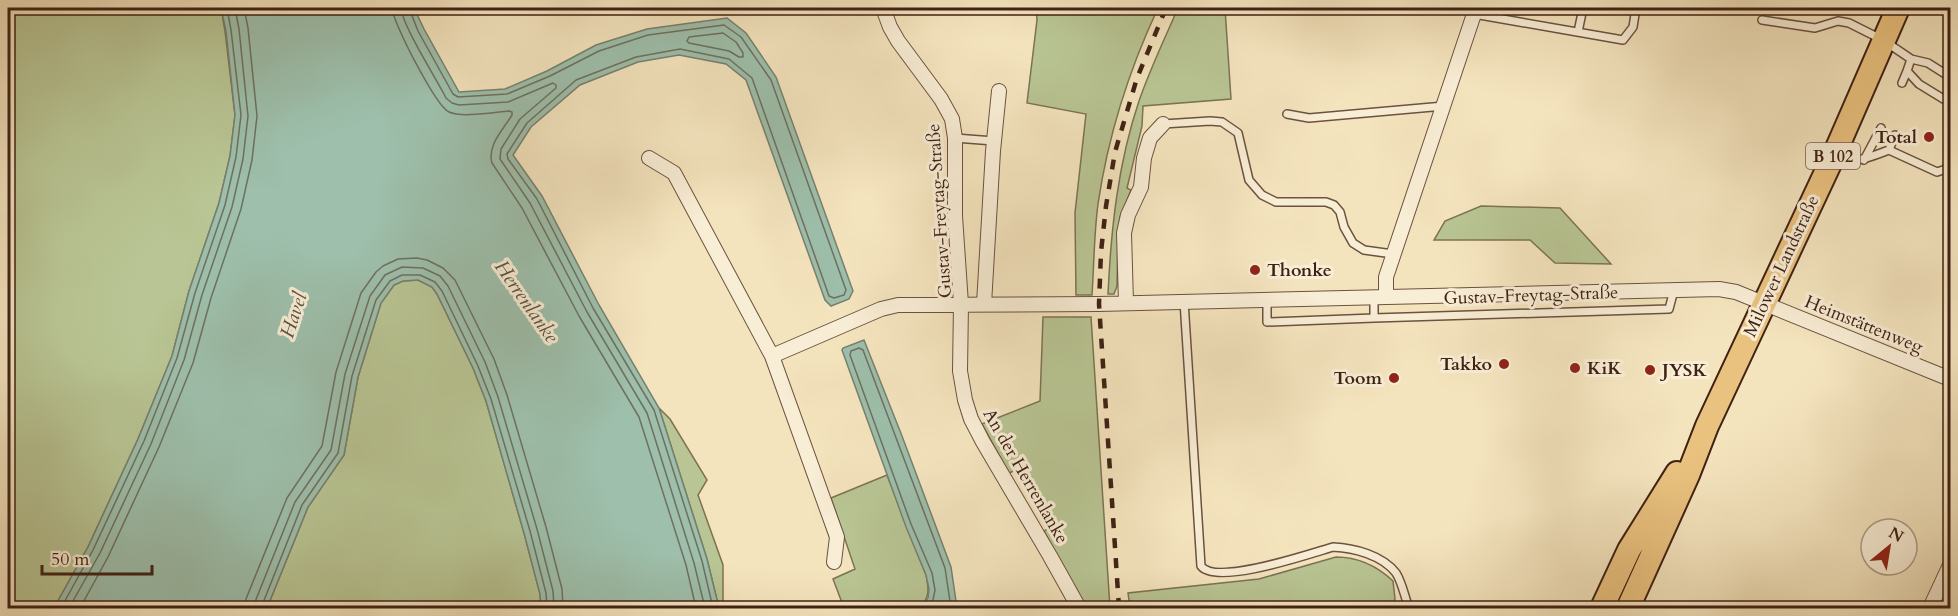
<svg xmlns="http://www.w3.org/2000/svg" width="1958" height="616" viewBox="0 0 1958 616" font-family="Cardo,serif">
	<rect width="100%" height="100%" fill="#f4e4be"/>
	<filter id="stains"><feTurbulence type="fractalNoise" baseFrequency=".00333" numOctaves="4"/><feColorMatrix values="0 0 0 0 .2 0 0 0 0 .09 0 0 0 0 .02 0 0 0 .5 -.17"/></filter>
	<radialGradient id="worn" r=".72"><stop offset=".6" stop-color="#630" stop-opacity="0"/><stop offset="1" stop-color="#630" stop-opacity=".3"/></radialGradient>
	<path fill="#b9c594" stroke="#7c7354" stroke-width="1.5" d="M8,8H221L225,31L235,115L230,156L219,203L189,291L172,356L138,439L88,547L54,608H8Z
		M1036,8H1158C1129,70 1108,136 1098,204C1094,234 1094,265 1092,295H1076L1075,213L1086,114L1027,103L1037,20Z
		M1178,8H1225L1231,99L1143,106L1142,126L1127,188L1131,190L1120,217L1118,233L1117,286L1114,294H1108C1111,229 1118,163 1139,101C1150,69 1165,38 1178,8Z
		M1481,206L1560,208L1611,264L1555,263L1530,240H1434L1445,221Z
		M418,280L432,287L437,294L473,368L486,401L524,533L540,594L541,608H267L308,507L344,455L358,377L381,303L394,285L403,281Z
		M1043,317H1091L1110,608H1085L1044,531L1051,527L1016,470L1009,473L982,424L1040,401Z
		M659,408L670,419L707,480L698,495L723,565V608H719L707,559Z
		M887,475L926,575C929,589 930,598 919,608H844L833,579L855,569L831,498Z
		M1336,557C1359,557 1377,566 1393,581L1395,599L1390,608H1130L1128,593L1259,579Z"/>
	<path fill="#9dbfab" stroke="#77806f" stroke-width="1.5" d="M221,8H414L424,29L459,92L505,89L547,71L596,45L647,29L727,18L746,33L776,77L853,291L849,299L831,306L825,300L746,80L726,64L679,55L638,62L580,85L531,127L513,155L542,196L599,305L659,408L707,559L719,608H541L540,594L524,533L486,401L473,368L437,294L432,287L418,280L403,281L394,285L381,303L358,377L344,455L308,507L267,608H54L88,547L138,439L172,356L189,291L219,203L230,156L235,115L226,31Z
		M864,340L902,436L951,567L957,608H919L928,598L929,589L926,575L906,527L842,350L843,348Z"/>
	<g fill="none" stroke-linecap="round" stroke-linejoin="round">
		<path stroke="#6e7060" stroke-width="1.5" d="M392,8C393,23 436,106 449,112C462,118 495,112 509,111L512,112V115C503,130 487,145 492,163L522,208L579,316L639,417L686,565L696,608
			M401,8C403,27 436,78 446,98L452,103L459,105L508,102L553,83L556,85V88L520,119L501,149L500,159L530,203L587,312L647,413L694,563L705,608
			M409,8L418,31L453,94L458,97L507,94L550,76L599,51L648,35L724,25L741,37L771,80L846,290L844,295L834,298L829,296L752,78L729,59L680,49L636,57L576,80L527,123L507,154L508,159L537,199L593,308L654,410L702,561L713,608
			M723,33L736,42L743,53V57H739L729,51L689,43L687,41L689,37Z
			M61,608L93,550L144,441L177,358L195,293L225,205L236,157L241,115L231,30L227,8
			M69,608L100,553L151,444L184,360L202,295L232,207L243,159L248,116L239,29L235,8
			M80,608L108,557L159,447L193,363L211,298L241,209L252,160L257,116L248,28L244,8
			M245,608L246,599L287,498L322,446L336,372L361,293L376,272L383,266L398,259L417,258L427,260L443,268L455,280L494,359L507,395L546,527L562,589L563,608
			M254,608L255,602L295,502L331,450L345,374L370,296L385,275L402,267L423,268L440,276L448,286L485,362L498,397L537,529L553,591L554,608
			M261,608L302,505L338,453L352,376L376,300L390,281L402,275H420L435,282L442,291L478,366L491,399L530,531L546,593L547,608
			M928,608L933,600L935,590L932,573L911,524L850,355L851,351L859,348L863,350L945,568L951,608"/>
		<defs>
			<path id="service" d="M1474,14L1623,40L1633,27L1636,8
				M1762,20L1815,28L1838,21L1849,23L1883,40L1911,59L1907,71L1919,84L1950,103
				M1578,32L1583,8
				M1911,59L1928,63L1950,77
				M1902,83L1907,71
				M1287,114L1309,118L1444,106
				M1163,124L1210,121L1222,122L1238,133L1249,180L1262,195L1276,202H1326L1334,205L1340,212L1344,227L1353,243L1364,250L1393,254
				M955,138L994,141
				M1889,150L1895,135
				M1836,156C1855,165 1870,157 1889,150L1937,172L1946,169L1950,158
				M1864,160L1881,128
				M1267,300V322L1374,318V296
				M1184,301L1201,566C1216,586 1309,554 1333,547C1354,548 1382,555 1396,573C1402,582 1405,598 1409,608
				M1374,318L1669,309L1674,290"/>
			<path id="minor" d="M883,8L890,27L898,41L941,99L952,119L955,138V216L961,304L960,371L965,400L971,419L983,442L1050,556L1079,608
				M649,158L674,173L772,356L837,537L834,562
				M1386,296V277L1476,8
				M1126,303L1124,233L1128,215L1141,187L1144,158L1150,138L1163,124
				M984,304L993,151L999,91
				M772,356L881,309L898,305L1099,304L1719,289L1736,292L1950,379
				M1930,608L1950,565"/>
			<path id="primary" d="M1602,608L1629,550L1677,473
				M1628,608L1688,475L1707,426L1834,155L1898,8"/>
		</defs>
		<use href="#service" stroke="#6c523f" stroke-width="10"/>
		<use href="#minor" stroke="#6c523f" stroke-width="16"/>
		<use href="#primary" stroke="#3f2115" stroke-width="26"/>
		<use href="#service" stroke="#f8edd5" stroke-width="7"/>
		<use href="#minor" stroke="#f8edd5" stroke-width="14"/>
		<use href="#primary" stroke="#eac27f" stroke-width="22"/>
		<path stroke="#3f2115" stroke-width="4.5" stroke-dasharray="10 10" stroke-linecap="butt" d="M1119,608L1099,304L1101,252L1106,206L1115,152L1137,78L1166,8"/>
	</g>
	<g fill="#8f2418" stroke="#f8edd5" stroke-width="2">
		<circle cx="1929" cy="137" r="6"/>
		<circle cx="1255" cy="270" r="6"/>
		<circle cx="1504" cy="364" r="6"/>
		<circle cx="1575" cy="368" r="6"/>
		<circle cx="1650" cy="370" r="6"/>
		<circle cx="1394" cy="378" r="6"/>
	</g>
	<g text-anchor="middle" stroke-width="6" stroke-linejoin="round" paint-order="stroke">
		<rect fill="#f8edd5" stroke="#765e4f" stroke-width="1.5" x="1806" y="143" width="54" height="26" rx="4.5"/>
		<g font-size="16" font-weight="bold" fill="#3f2115">
			<text x="1833" y="162">B 102</text>
		</g>
		<g font-size="18" font-weight="bold" fill="#3f2115" stroke="#f8edd5" text-anchor="end">
			<text x="1917" y="143">Total</text>
			<text x="1267" y="276" text-anchor="start">Thonke</text>
			<text x="1492" y="370">Takko</text>
			<text x="1587" y="374" text-anchor="start">KiK</text>
			<text x="1662" y="376" text-anchor="start">JYSK</text>
			<text x="1382" y="384">Toom</text>
		</g>
		<g font-size="18" fill="#3f2115" stroke="#f8edd5">
			<text transform="translate(939 211) rotate(-94)" y="6">Gustav-Freytag-Straße</text>
			<text transform="translate(1781 266) rotate(-65)" y="6">Milower Landstraße</text>
			<text transform="translate(1531 295) rotate(-2)" y="6">Gustav-Freytag-Straße</text>
			<text transform="translate(1864 324) rotate(22)" y="6">Heimstättenweg</text>
			<text transform="translate(1026 476) rotate(60)" y="6">An der Herrenlanke</text>
		</g>
		<g font-size="20" font-style="italic" fill="#5b5042" stroke="#f8edd5">
			<text transform="translate(527 301) rotate(55)" y="7">Herrenlanke</text>
			<text transform="translate(293 315) rotate(-72)" y="7">Havel</text>
		</g>
	</g>
	<rect width="1958" height="616" fill="none" stroke="#f4e4be" stroke-width="30"/>
	<rect x="9" y="9" width="1940" height="598" fill="none" stroke="#3f2115" stroke-width="3"/>
	<rect x="15" y="15" width="1928" height="586" fill="none" stroke="#3f2115" stroke-width="1.5"/>
	<g transform="translate(1889 547) rotate(30)"><circle r="28" fill="#f8edd5" stroke="#ae9b88" stroke-width="1.5"/>
	<path d="M0-4.5L10 22L0 15L-10 22Z" fill="#8f2418"/>
	<text y="-9" font-size="16" font-weight="bold" text-anchor="middle" fill="#3f2115">N</text>
	</g>
	<path d="M42 565v9h110v-9" fill="none" stroke="#3f2115" stroke-width="3"/>
	<text x="51" y="565" font-size="18" fill="#3f2115" stroke="#f8edd5" stroke-width="4.5" paint-order="stroke">50 m</text>
	<rect width="100%" height="100%" filter="url(#stains)"/>
	<rect width="100%" height="100%" fill="url(#worn)"/>
</svg>
